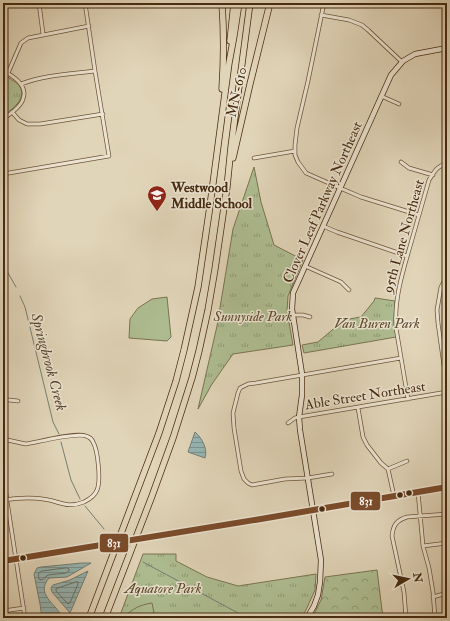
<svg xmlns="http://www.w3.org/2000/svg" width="450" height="621" viewBox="0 0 450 621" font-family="'IM FELL Double Pica',serif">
	<defs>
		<pattern id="forest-crowns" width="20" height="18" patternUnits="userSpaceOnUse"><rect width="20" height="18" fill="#aebe92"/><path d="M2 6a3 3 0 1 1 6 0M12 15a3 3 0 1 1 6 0" fill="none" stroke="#8f9b76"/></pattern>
		<pattern id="park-tufts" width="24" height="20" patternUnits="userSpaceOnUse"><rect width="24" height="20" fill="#aebe92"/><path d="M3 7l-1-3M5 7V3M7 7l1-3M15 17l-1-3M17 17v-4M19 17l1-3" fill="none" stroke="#8f9b76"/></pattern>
		<pattern id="water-rules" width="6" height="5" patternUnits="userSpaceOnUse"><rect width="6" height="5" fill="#96b7b6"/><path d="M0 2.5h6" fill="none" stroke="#7c9593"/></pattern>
	</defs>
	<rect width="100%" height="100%" fill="#e1d5b9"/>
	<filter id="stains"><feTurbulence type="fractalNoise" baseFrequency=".005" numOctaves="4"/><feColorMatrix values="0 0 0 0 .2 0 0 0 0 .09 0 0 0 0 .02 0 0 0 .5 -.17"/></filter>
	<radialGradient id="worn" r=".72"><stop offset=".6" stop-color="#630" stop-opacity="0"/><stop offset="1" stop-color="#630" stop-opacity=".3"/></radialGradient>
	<path fill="url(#forest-crowns)" stroke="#7a7451" d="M377,570L383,618H312L321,600L325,577Z"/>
	<path fill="url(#park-tufts)" stroke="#7a7451" d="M3,74C7,77 16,82 19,85C28,99 12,109 3,116Z
		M254,167L261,202L274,245L303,260L288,296L287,311L293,345L233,354L212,384L198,409L217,326L233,229Z
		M375,298L395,301L394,321L396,337L304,353L302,345L318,342L344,320L361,317L374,301Z
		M143,554H176V561L207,577L238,586L316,574L315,590L306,610L301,618H119Z"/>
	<path fill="#aebe92" stroke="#7a7451" d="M167,297L171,337L167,341L129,338L130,319L138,308L152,299Z
		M152,603L155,618H123C133,608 140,605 152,603Z"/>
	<path fill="url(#water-rules)" stroke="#767f74" d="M195,432C202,438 208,449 205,458L188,452Z
		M82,563H91L67,577L49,578C39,590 47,598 55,607C58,611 61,614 64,618H42L40,604L34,574L37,568L41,567Z
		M88,571L70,613L52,592L51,588L53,585L70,580Z"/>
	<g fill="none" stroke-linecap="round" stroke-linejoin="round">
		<path stroke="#6e7163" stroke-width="1" d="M67,568L69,569V571L66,573L48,575L42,580L39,579C38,575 38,572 42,571Z
			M76,582H78V584L70,603L68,604L56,591V589Z"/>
		<path stroke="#767f74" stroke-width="1" d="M3,264L16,287
			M20,296L25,307L53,422L59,434
			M61,442L71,480L80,499
			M85,506L104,529
			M143,562L240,614L252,618"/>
		<defs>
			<path id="street" d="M39,3L43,34
				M324,3L308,81L297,128L295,145V155L298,162L306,173L340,188L361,197L419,215
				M444,3L447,22
				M321,15L349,20L362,25L368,30L402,62
				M3,71C14,76 28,86 23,99C21,107 9,115 3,119
				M8,73L21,43L28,38L89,26
				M21,84C44,75 71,74 95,71
				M381,96L399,104
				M12,112L19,120L27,124H40L103,114
				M254,158L295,151
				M401,162L409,168L433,175
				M3,174L109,156L95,71L85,3
				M323,226L337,232L407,256
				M305,266L341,282L349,290
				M447,276L441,287L437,310L438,323L447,387
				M293,315H303L310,317
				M408,399L396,328C394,298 403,271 411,243C417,222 423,201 429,180C435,171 436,167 447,163
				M3,400H9L18,401
				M358,408L363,437L367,445L381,463L388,469L394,496
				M288,423L295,418L299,417L447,392
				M3,439L21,443L26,444C38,442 77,432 86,436C89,437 92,439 93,442C98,450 101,481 97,490C95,496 90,499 84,502C66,509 60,501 43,499C30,497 16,498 3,500
				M388,469L407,461
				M332,474L308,478L285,479L252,485L248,483L244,479L241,471L234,428L233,413L238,393L240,388L248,384L256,383L401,358
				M3,475L25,618
				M418,492L423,546L429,568L433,592L435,618
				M423,546L447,543
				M433,597L447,593
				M3,611L24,608
				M406,618L404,592L392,536C393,525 397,520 407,517L447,514"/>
			<path id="secondary" d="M149,538L447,487
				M3,561L105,545
				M307,618L314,606L318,595L320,582L321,560L300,430L299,417L302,395V374L292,309L293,293L391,75L403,61L415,54L447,48"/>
			<path id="highway" d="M222,3C224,32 224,60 222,89
				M230,41L234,3
				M233,158L250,84L270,3
				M89,618L159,433L176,381L184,350L198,287L210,206L229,63L234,36L239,3
				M105,618L152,496L173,438L192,378L199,351L208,310L215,269L227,187L231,147L250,3"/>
		</defs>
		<use href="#street" stroke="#6e563a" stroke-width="4.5"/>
		<use href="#secondary" stroke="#472b10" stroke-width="6"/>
		<use href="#highway" stroke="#472b10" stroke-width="7"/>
		<use href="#street" stroke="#ece4d2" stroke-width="3"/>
		<use href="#secondary" stroke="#ece4d2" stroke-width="4.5"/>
		<use href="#highway" stroke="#e1d5b9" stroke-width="5.5"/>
		<defs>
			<path id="secondary-bridge" d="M105,545L149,538"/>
		</defs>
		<use href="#secondary-bridge" stroke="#472b10" stroke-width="6" stroke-linecap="butt"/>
		<use href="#secondary-bridge" stroke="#ece4d2" stroke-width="4.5"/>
		<defs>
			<path id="bus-1" d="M3,561L261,519L447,487"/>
		</defs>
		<use href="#bus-1" stroke="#ece4d2" stroke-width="9"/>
		<use href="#bus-1" stroke="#7a4b2a" stroke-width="6"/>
	</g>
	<defs>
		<symbol id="school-pin" viewBox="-11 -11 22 30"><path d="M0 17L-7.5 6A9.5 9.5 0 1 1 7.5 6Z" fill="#8f2418" stroke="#ece4d2"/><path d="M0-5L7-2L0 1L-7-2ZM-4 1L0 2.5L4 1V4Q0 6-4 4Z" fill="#fff"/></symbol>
	</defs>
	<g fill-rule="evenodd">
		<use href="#school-pin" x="146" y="184" width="22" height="30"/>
	</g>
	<g fill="#472b10" stroke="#ece4d2" stroke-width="1.5">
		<circle cx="409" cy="493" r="3.5"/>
		<circle cx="400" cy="495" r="3.5"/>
		<circle cx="322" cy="509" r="3.5"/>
		<circle cx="23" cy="558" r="3.5"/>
	</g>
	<g text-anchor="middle" stroke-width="3" stroke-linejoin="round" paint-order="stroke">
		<g font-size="14" fill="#472b10" stroke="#ece4d2">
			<text transform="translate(236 92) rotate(-77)" y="5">MN-610</text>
			<text transform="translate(322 202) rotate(-66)" y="5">Clover Leaf Parkway Northeast</text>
			<text transform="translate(403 236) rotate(-74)" y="5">95th Lane Northeast</text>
			<text transform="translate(365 395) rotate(-9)" y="5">Able Street Northeast</text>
		</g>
		<g font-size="14" font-weight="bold" fill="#472b10" stroke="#ece4d2" text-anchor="start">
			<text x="171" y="192">Westwood<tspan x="171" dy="16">Middle School</tspan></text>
		</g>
		<g font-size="14" font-style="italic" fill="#5c482a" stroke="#ece4d2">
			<text x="253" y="321">Sunnyside Park</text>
			<text x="377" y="328">Van Buren Park</text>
			<text x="163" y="593">Aquatore Park</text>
		</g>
		<g font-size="15" font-style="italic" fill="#574731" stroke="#ece4d2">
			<text transform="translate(49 362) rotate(75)" y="5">Springbrook Creek</text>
		</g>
	</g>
	<g stroke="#ece4d2" stroke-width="1.5">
		<rect x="350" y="491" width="31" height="20" rx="4" fill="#7a4b2a"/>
		<rect x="99" y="533" width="30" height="20" rx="4" fill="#7a4b2a"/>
	</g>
	<g font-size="11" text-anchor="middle" font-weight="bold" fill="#fff">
		<text x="366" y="505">831</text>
		<text x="114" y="547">831</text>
	</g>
	<rect width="450" height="621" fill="none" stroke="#e1d5b9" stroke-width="16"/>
	<rect x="4" y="4" width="442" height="613" fill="none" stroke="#472b10" stroke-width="2"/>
	<rect x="8" y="8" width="434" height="605" fill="none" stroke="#472b10"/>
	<g transform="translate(408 579) rotate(81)" stroke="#ece4d2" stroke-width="3" paint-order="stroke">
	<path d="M0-3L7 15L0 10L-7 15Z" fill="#472b10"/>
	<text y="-6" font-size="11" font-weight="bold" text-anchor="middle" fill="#472b10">N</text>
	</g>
	<rect width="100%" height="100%" filter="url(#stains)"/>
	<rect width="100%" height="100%" fill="url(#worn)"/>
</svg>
